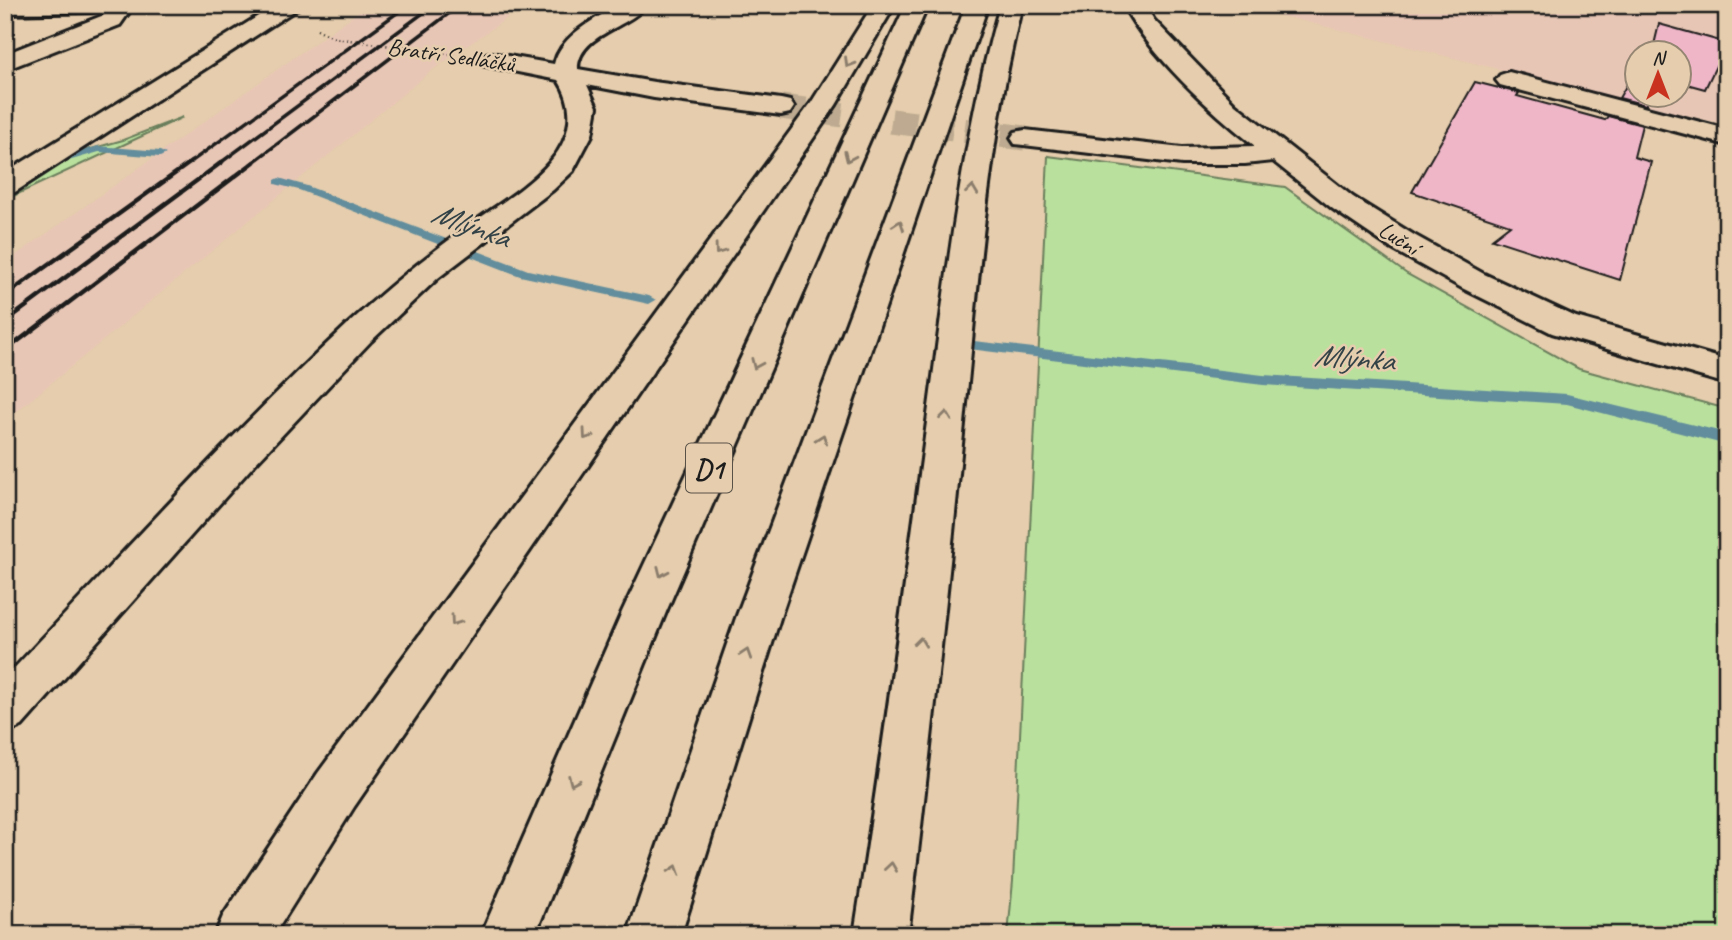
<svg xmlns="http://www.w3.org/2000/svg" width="1732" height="940" viewBox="0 0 1732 940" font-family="Caveat,sans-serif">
	<rect width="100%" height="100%" fill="#e5cdad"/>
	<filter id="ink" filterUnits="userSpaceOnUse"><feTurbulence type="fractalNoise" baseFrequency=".0143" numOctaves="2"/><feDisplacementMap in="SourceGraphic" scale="14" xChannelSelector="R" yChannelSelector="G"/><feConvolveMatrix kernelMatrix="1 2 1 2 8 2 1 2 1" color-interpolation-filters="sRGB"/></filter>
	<g filter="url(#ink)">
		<path fill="#e8c6b5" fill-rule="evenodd" d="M368,5H526L431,71L5,421V263Z
			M1238,5H1727V125ZM1638,52H1680V94H1638Z"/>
		<path fill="#b9e19d" stroke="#6a7e5c" stroke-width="2" d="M183,117L5,200V186L73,154L123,140Z
			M1048,156L1285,187L1407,274L1579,369L1727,409V935H1008L1013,881Z"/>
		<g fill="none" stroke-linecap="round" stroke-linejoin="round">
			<path fill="#628d9c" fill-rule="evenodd" d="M98,146L160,151L166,154L160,157L99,152L48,167L42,164Z
				M279,178L307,186L528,270L649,296L656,300L649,304L520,276L299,190L275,184V180Z
				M974,341L1263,375L1567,394L1727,433V445L1567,404L1263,385L969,349L967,346Z"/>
		</g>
		<path fill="#efb6c8" stroke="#1c1c1c" stroke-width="2" d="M1659,24L1727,43L1705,89L1679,82V52H1646L1651,44L1654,45Z
			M1637,67V94H1649L1646,105L1619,98Z
			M1475,82L1519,93L1517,96L1605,120L1608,116L1642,125L1634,157L1651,162L1620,280L1492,239L1510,225L1412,192Z"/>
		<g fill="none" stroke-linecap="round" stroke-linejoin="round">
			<path stroke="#bdaa90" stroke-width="25" stroke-dasharray="25 12" stroke-linecap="butt" d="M781,107L1025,138"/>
			<defs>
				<path id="minor" d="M5,5H102L99,10L91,12L5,14Z
					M106,5H130L132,8L120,25L5,70V54L104,15L109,10Z
					M276,5H303L15,192L5,195V173Z
					M619,5H646C630,28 578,34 578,69L654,82L781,99L790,101L794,107L790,113L781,115L654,98L587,85L597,107L592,135L573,171L553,190L438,278L371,341L253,466L22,726L5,733V678C118,559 228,436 348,324C386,289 425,257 467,227C494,207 528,188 550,162C572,137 576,107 558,80L482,65L479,60L482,55L491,53L554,64C561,35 595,19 619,5Z
					M1123,5H1145L1154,20L1235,104L1353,197L1414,235L1484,274L1576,317L1727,360V384L1552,333L1462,288L1392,249L1333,209L1273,161L1245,164H1182L1015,144L1011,138L1015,132L1025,130L1182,148L1255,146C1209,110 1151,56 1123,5Z
					M1509,72L1727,129V145L1500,85L1496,80L1500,75Z"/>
				<path id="highway" d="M873,5H895L836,105L354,807L274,935H215L223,916L318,773L811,103Z
					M906,5H928L666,612L535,935H481L622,612Z
					M966,5H988L780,618L681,935H627L736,618Z
					M1000,5H1022C988,143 978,283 964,424C947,595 929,765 908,935H854C881,764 904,593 927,422C946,281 961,142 1000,5Z"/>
			</defs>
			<use href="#minor" stroke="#1c1c1c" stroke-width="6"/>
			<use href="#highway" stroke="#1c1c1c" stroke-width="6"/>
			<path stroke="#1c1c1c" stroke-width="2.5" stroke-dasharray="1 3.5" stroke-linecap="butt" d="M194,5L213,8
				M317,29L335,38L455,55"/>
			<use href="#minor" fill="#e5cdad" fill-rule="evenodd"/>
			<use href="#highway" fill="#e5cdad" fill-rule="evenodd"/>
			<path stroke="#1c1c1c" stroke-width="3.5" d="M188,164L408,5
				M219,164L434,5
				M251,164L460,5"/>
			<path stroke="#1c1c1c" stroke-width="4.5" d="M5,296L191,162
				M5,322L222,162
				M5,351L254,162"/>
		</g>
		<defs><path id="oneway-chevron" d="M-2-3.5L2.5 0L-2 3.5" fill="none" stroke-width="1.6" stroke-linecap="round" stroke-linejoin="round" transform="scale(1.75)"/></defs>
		<g stroke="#8b7d6c">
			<use href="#oneway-chevron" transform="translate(849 63) rotate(121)"/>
			<use href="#oneway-chevron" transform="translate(849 157) rotate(114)"/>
			<use href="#oneway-chevron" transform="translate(972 190) rotate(-83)"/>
			<use href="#oneway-chevron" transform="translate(899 225) rotate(-70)"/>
			<use href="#oneway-chevron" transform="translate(719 250) rotate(126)"/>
			<use href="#oneway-chevron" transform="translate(756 364) rotate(114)"/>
			<use href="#oneway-chevron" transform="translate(946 416) rotate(-83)"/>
			<use href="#oneway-chevron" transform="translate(587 435) rotate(125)"/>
			<use href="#oneway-chevron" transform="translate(822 439) rotate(-70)"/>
			<use href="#oneway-chevron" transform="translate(662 572) rotate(114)"/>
			<use href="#oneway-chevron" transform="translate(455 621) rotate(125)"/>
			<use href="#oneway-chevron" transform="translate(920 642) rotate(-83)"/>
			<use href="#oneway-chevron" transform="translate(746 654) rotate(-72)"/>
			<use href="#oneway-chevron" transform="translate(573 781) rotate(113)"/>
			<use href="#oneway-chevron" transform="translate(891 867) rotate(-82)"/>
			<use href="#oneway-chevron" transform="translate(675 870) rotate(-72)"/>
		</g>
	</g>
	<g text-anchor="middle" stroke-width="5" stroke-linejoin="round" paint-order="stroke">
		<g font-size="24" fill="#1c1c1c" stroke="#e5cdad">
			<text transform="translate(451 55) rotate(8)" y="8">Bratří Sedláčků</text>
			<text transform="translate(1399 238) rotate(32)" y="8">Luční</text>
		</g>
		<rect fill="#e5cdad" stroke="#585148" stroke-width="2" x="686" y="443.5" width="46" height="49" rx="5"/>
		<g font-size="28" font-weight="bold" fill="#1c1c1c">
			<text x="709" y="478">D1</text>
		</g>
		<g font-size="32" font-style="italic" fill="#334247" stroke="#e5cdad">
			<text transform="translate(471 224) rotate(20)" y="11">Mlýnka</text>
			<text transform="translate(1354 357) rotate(4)" y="11">Mlýnka</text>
		</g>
	</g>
	<rect width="1732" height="940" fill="none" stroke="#e5cdad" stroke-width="28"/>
	<rect x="14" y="14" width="1704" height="912" fill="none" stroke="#1c1c1c" stroke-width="2.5" filter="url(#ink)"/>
	<g transform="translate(1658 74)"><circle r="33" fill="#e5cdad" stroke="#958673" stroke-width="2"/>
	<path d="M0-5L12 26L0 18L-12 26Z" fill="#c8321e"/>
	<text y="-10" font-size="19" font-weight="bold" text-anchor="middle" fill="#1c1c1c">N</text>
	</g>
</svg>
